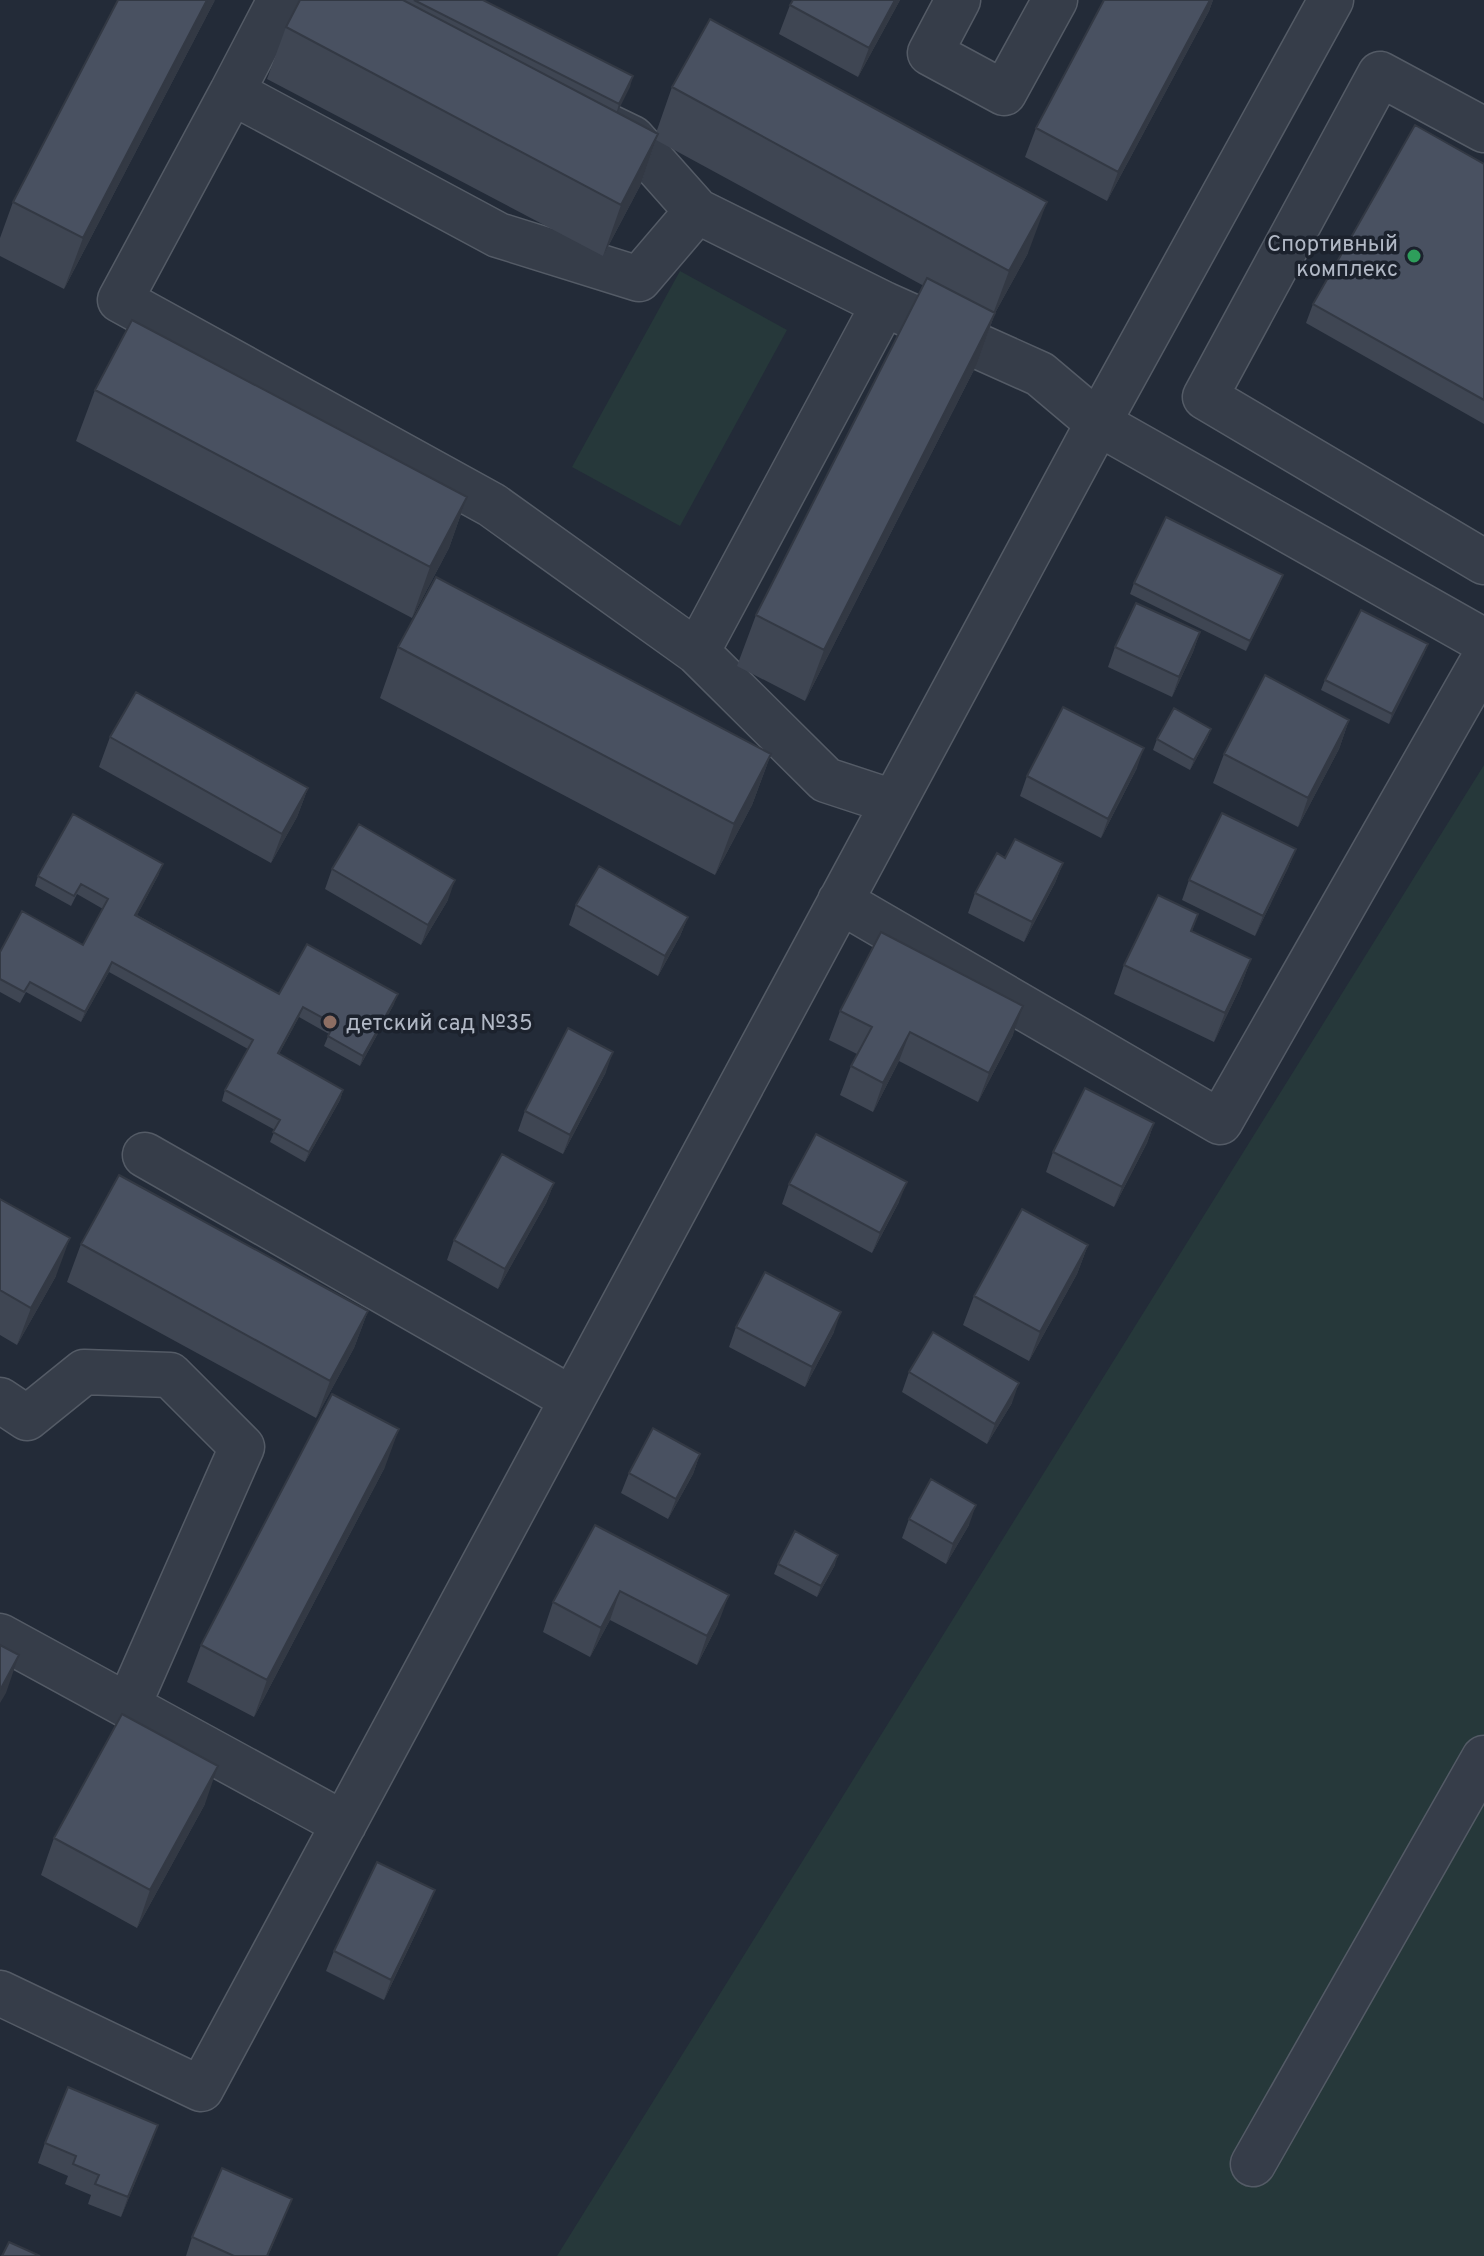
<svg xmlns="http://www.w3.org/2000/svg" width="1484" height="2256" viewBox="0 0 1484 2256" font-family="Overpass,sans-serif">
	<rect width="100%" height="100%" fill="#232b38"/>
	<path fill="#26383a" d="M680,271L787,330L680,526L572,467Z
		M1484,765V2256H557Z"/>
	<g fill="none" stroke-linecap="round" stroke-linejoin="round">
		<defs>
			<path id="minor" d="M280,0L232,92L498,235L639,279L697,211L884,304L1040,374L1098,423L1484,641
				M958,0L930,53L1004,93L1055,0
				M232,92L120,300L492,505L697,652L884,304
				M603,124L632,138L697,211
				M1484,130L1380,74L1205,397L1484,562
				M697,652L826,780L893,802
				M840,901L1220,1122L1484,659
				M145,1155L572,1399
				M0,1400L27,1418L84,1372L170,1375L242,1447L128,1706
				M0,1636L344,1824
				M0,1993L201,2089L1098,423L1331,0
				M1253,2164L1484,1758"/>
		</defs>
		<use href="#minor" stroke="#545b66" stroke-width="47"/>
		<use href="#minor" stroke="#363d49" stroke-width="44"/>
	</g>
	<path fill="#3f4653" d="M215,0L64,289L0,256V238L13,202Z
		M300,0H483L633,76L617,112L656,133L672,87L1028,253L995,313L977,364L805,701L737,666L756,615L924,286L656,140L640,186L603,256L267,79L286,27Z
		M900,0L858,77L779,34L790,5Z
		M1104,0H1213L1209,11L1107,201L1025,157L1036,128Z
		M1484,164V424L1306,323L1313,304Z
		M95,390L467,497L449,548L412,618L76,441Z
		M1283,575L1279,585L1246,651L1130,594L1134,583Z
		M1200,632L1193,652L1172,697L1108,667L1115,647Z
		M1428,644L1424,654L1389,724L1321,690L1325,680Z
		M398,647L771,754L752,805L715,875L380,698Z
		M1349,720L1339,749L1298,827L1213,783L1224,754Z
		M1211,729L1207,739L1190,770L1153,750L1157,739Z
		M110,737L308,788L297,817L271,863L99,767Z
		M1137,768L1101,838L1020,796L1027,776Z
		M1296,849L1288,868L1255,936L1182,900L1189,880Z
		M1005,858L1063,863L1055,883L1024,942L968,913L975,893Z
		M332,869L448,900L421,945L325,889Z
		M159,874L137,915L279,994L394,1004L360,1066L324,1046L329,1034L299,1017L279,1054L343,1090L340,1100L305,1162L270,1142L275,1130L222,1101L225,1090L248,1049L109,972L81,1022L26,992L20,1003L0,992V952L83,945L103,909L77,894L71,906L35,886L38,876Z
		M576,905L688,917L680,936L658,976L569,925Z
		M1198,914L1192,931L1251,959L1240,988L1214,1042L1114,994L1124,965Z
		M840,1011L1013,1035L978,1102L899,1061L873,1112L840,1095L851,1066L857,1054L829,1040Z
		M606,1072L563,1154L518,1131L525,1111Z
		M1154,1123L1147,1143L1114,1207L1046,1172L1053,1152Z
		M554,1183L546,1203L498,1289L447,1260L454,1240Z
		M789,1184L899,1202L872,1253L782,1204Z
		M0,1199L56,1276L17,1345L0,1335Z
		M81,1244L368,1311L354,1348L316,1418L67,1282Z
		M1088,1245L1077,1274L1029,1361L963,1325L974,1296Z
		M736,1327L834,1332L805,1387L729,1347Z
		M909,1372L1012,1403L987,1444L902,1392Z
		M700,1454L693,1474L668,1519L621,1493L629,1473Z
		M385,1467L254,1717L187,1682L201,1645Z
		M909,1519L969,1525L946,1564L902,1538Z
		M595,1525L718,1624L697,1665L610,1620L590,1657L543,1632L553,1602Z
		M778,1564L835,1565L817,1597L774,1574Z
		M205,1804L137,1928L41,1875L54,1838Z
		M427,1910L384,2000L326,1971L334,1951Z
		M158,2125L121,2217L88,2204L91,2195L65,2184L68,2176L38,2163L45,2143Z
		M292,2199L268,2256H186L192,2237Z"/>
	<path fill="#333944" d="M207,0H215L64,289L83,238Z
		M895,0H900L858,77L869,48Z
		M1210,0H1213L1209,11L1107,201L1118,172Z
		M633,76L630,87L616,115L619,104Z
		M658,134L640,186L603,256L621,205Z
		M1047,202L1028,253L990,322L1009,271Z
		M995,313L977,364L805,701L824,650Z
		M467,497L449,548L412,618L430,567Z
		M1283,575L1279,585L1246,651L1250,641Z
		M1200,632L1193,652L1172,697L1179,677Z
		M1428,644L1424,654L1389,724L1392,714Z
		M1349,720L1339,749L1298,827L1308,798Z
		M1211,729L1207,739L1190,770L1194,760Z
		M1144,748L1137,768L1101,838L1108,819Z
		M771,754L752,805L715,875L734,824Z
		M308,788L297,817L271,863L282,834Z
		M1296,849L1288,868L1255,936L1263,916Z
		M1063,863L1055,883L1024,942L1032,922Z
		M163,864L159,874L132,925L135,915Z
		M455,880L448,900L421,945L428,925Z
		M688,917L680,936L658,976L665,956Z
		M1251,959L1240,988L1214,1042L1225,1013Z
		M112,962L109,972L81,1022L85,1012Z
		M398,994L394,1004L360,1066L363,1056Z
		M1023,1006L1013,1035L978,1102L989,1073Z
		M303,1007L299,1017L274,1063L278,1053Z
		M910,1032L899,1061L873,1112L883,1083Z
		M613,1052L606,1072L563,1154L570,1135Z
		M343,1090L340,1100L305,1162L309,1152Z
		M1154,1123L1147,1143L1114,1207L1122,1187Z
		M907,1182L899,1202L872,1253L880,1233Z
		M554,1183L546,1203L498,1289L505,1269Z
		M70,1238L56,1276L17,1345L31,1308Z
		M1088,1245L1077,1274L1029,1361L1040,1332Z
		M368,1311L354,1348L316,1418L330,1381Z
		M841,1312L834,1332L805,1387L812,1367Z
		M1019,1383L1012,1403L987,1444L995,1424Z
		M399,1429L385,1467L254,1717L267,1680Z
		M700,1454L693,1474L668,1519L676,1499Z
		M976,1505L969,1525L946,1564L953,1544Z
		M838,1555L835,1565L817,1597L821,1586Z
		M620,1591L610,1620L590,1657L601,1628Z
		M729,1595L718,1624L697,1665L707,1636Z
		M19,1655L6,1693L0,1703V1690Z
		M218,1766L205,1804L137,1928L150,1890Z
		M435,1890L427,1910L384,2000L391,1980Z
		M158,2125L151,2145L121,2217L128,2197Z"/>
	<path fill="#495161" stroke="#333944" stroke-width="2" d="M118,0H207L83,238L13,202Z
		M300,0H403L658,134L621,205L286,27Z
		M414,0H483L633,76L619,104Z
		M793,0H895L869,48L790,5Z
		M1104,0H1210L1118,172L1036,128Z
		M710,19L1047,202L1009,271L672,87Z
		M1415,125L1484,164V400L1313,304Z
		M927,278L995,313L824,650L756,615Z
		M132,320L467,497L430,567L95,390Z
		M1166,517L1283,575L1250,641L1134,583Z
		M436,577L771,754L734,824L398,647Z
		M1136,603L1200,632L1179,677L1115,647Z
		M1361,610L1428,644L1392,714L1325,680Z
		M1265,675L1349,720L1308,798L1224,754Z
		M136,692L308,788L282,834L110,737Z
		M1063,707L1144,748L1108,819L1027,776Z
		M1174,708L1211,729L1194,760L1157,739Z
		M1222,813L1296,849L1263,916L1189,880Z
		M73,814L163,864L135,915L279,994L307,944L398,994L363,1056L328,1036L334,1024L303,1007L278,1053L343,1090L309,1152L273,1132L280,1120L225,1090L253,1040L112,962L85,1012L30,982L24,992L0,979V952L22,911L83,945L108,899L81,884L74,896L38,876Z
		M359,824L455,880L428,925L332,869Z
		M1015,839L1063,863L1032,922L975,893L997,853L1005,858Z
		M599,866L688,917L665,956L576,905Z
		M1158,895L1198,914L1191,931L1251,959L1225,1013L1124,965Z
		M881,932L1023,1006L989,1073L910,1032L883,1083L851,1066L872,1027L840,1011Z
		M568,1028L613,1052L570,1135L525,1111Z
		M1085,1088L1154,1123L1122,1187L1053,1152Z
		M816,1134L907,1182L880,1233L789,1184Z
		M502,1154L554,1183L505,1269L454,1240Z
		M119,1175L368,1311L330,1381L81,1244Z
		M0,1199L70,1238L31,1308L0,1290Z
		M1022,1209L1088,1245L1040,1332L974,1296Z
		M765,1272L841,1312L812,1367L736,1327Z
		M933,1332L1019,1383L995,1424L909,1372Z
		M332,1394L399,1429L267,1680L201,1645Z
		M653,1428L700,1454L676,1499L629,1473Z
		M931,1479L976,1505L953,1544L909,1519Z
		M595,1525L729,1595L707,1636L620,1591L601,1628L553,1602Z
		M795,1531L838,1555L821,1586L778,1564Z
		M0,1645L19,1655L0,1690Z
		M122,1714L218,1766L150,1890L54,1838Z
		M377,1862L435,1890L391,1980L334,1951Z
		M68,2087L158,2125L128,2197L95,2184L99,2175L73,2164L76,2156L45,2143Z
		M222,2168L292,2199L267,2256H234L192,2237Z
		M9,2242L40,2256H2Z"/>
	<circle fill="#2e9e5b" stroke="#1c222d" stroke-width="3" cx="1414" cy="256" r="8"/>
	<circle fill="#8d6e63" stroke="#1c222d" stroke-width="3" cx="330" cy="1022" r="8"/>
	<g text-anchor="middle" stroke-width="7" stroke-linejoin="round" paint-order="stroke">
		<g font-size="22" fill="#b1b8c5" stroke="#1c222d" text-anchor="end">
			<text x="1398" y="251">Спортивный<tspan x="1398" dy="25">комплекс</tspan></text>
			<text x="346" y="1030" text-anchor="start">детский сад №35</text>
		</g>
	</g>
</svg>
